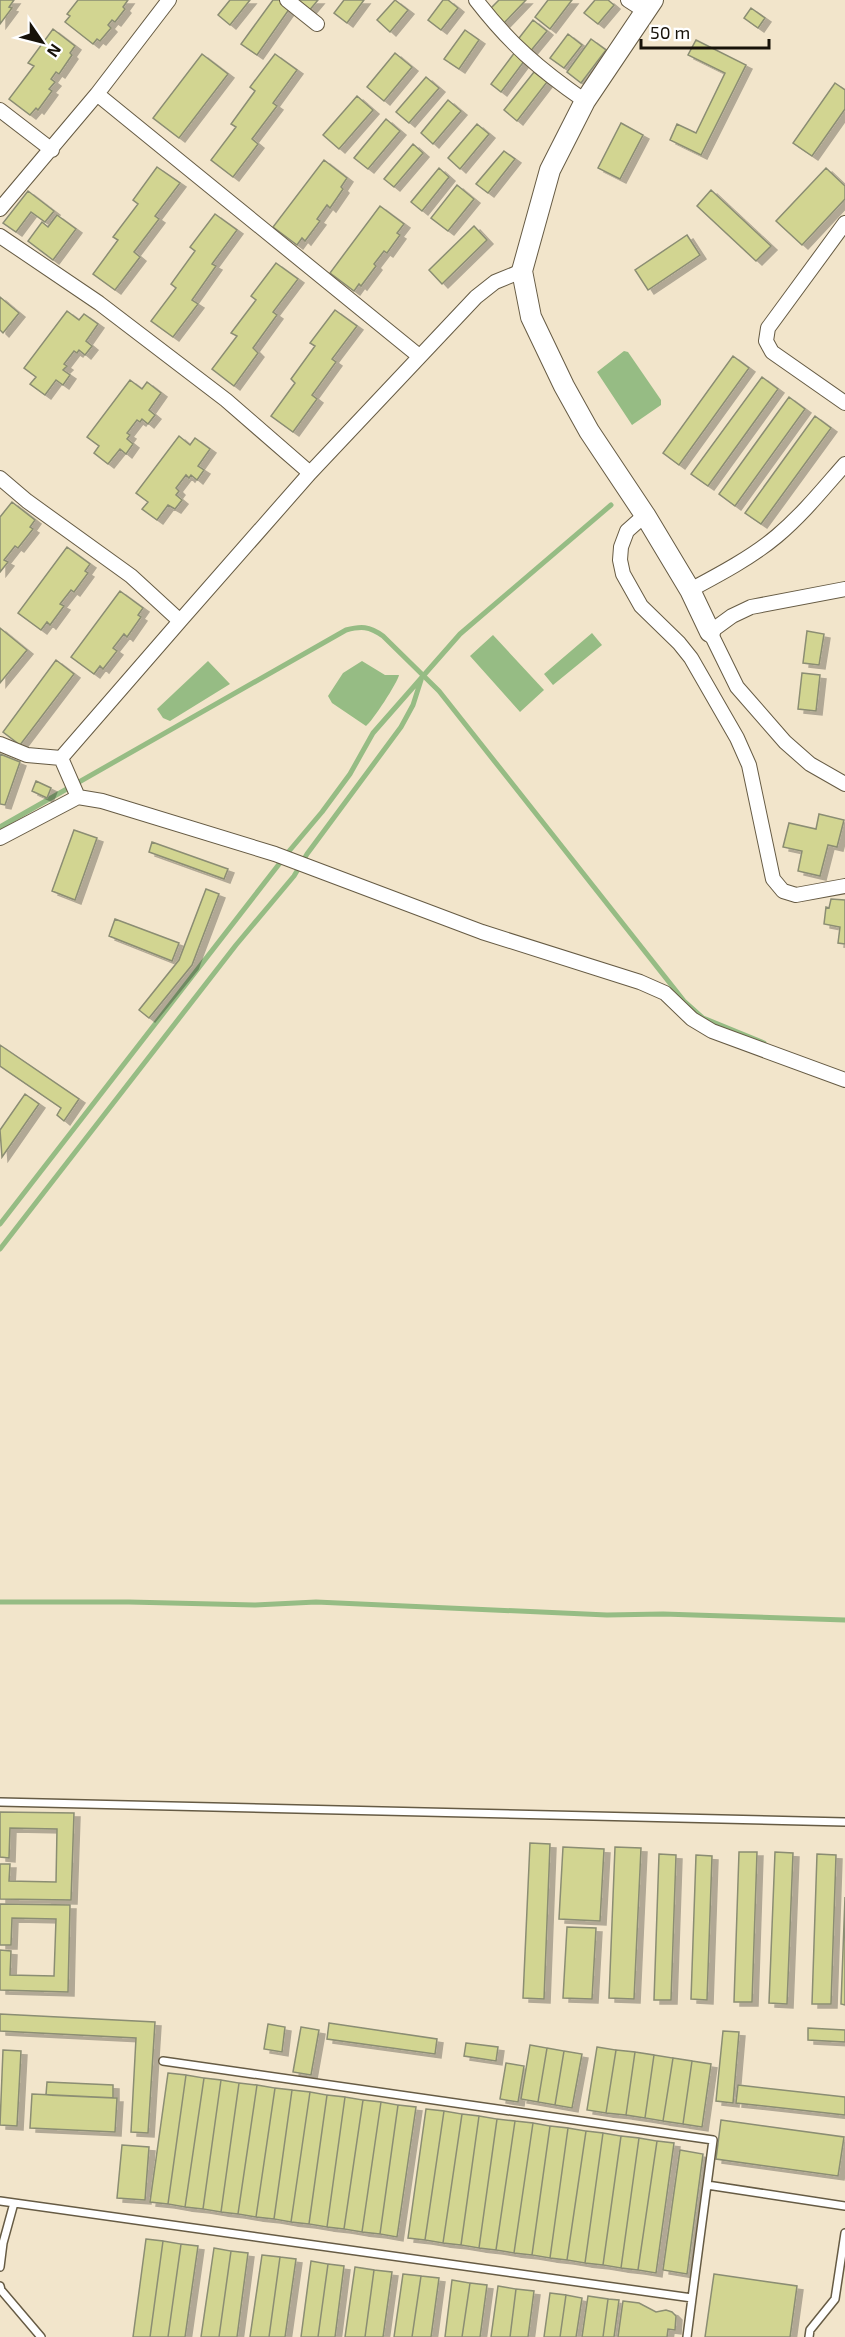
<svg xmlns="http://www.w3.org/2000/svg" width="845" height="2337" viewBox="0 0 845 2337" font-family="'Exo 2',sans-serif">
	<defs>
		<filter id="shadow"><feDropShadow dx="6" dy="4" stdDeviation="0" flood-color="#0004"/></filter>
	</defs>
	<rect width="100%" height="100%" fill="#f2e5cb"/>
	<path fill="#96bc84" d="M624,351L628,352L661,400V405L632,425L597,372Z
		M592,633L602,645L553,685L544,674Z
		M493,635L544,690L520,712L470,656Z
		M208,661L230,684L170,721L163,718L157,709Z
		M362,661L385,675H399C398,682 372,722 366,726L332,703L328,696L343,673Z"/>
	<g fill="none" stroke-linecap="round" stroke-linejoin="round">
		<path stroke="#96bc84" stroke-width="5" d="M0,827L346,630C361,626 369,626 383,636L439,691L684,1001L703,1018L764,1043
			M0,1224L290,850L322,812L350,774L373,733L460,634L611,505
			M0,1249L236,945L294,876L307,854L401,727L413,705L421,680
			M0,1602H129L255,1605L316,1602L607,1615L663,1614L845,1620"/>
	</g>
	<path fill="#d2d591" stroke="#8b8d73" stroke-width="1.5" filter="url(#shadow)" d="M0,0H14L9,7L12,8L0,24Z
		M78,0H128L123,7L125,9L115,22L112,20L108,25L111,28L100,41L97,39L93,44L65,22L70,16L67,14Z
		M230,0H250L230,25L218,15Z
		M273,0H279L290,8L257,55L241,44Z
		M295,0H318L308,12Z
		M344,0H364L347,23L334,13Z
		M395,0L408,10L390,32L377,20Z
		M443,0H448L458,8L441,30L428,20Z
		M499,0H526L504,23L490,9Z
		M548,0H572L550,29L535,17Z
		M595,0H608L614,5L598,24L584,13Z
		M751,8L765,18L758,28L744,18Z
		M533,20L547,31L529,53L516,42Z
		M53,29L75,46L70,53L72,55L59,74L56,72L51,79L55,82L49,89L52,91L38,110L36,108L30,115L9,99L34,66L28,63Z
		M465,30L479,40L459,69L444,59Z
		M568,34L582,45L564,68L550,58Z
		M591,39L606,50L581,83L567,72Z
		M696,40L746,65L701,155L670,140L677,124L696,133L725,73L688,55Z
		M515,52L525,60L501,92L491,84Z
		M395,53L412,67L384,101L367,87Z
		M202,54L228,74L179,138L153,118Z
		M275,54L297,70L273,103L277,106L252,139L258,144L233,177L211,160L236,127L231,124L255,91L250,87Z
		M534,72L547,82L517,121L504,110Z
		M426,77L439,88L409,123L396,112Z
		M835,83L845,90V109L812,156L793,143Z
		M357,96L373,110L339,149L323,135Z
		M448,100L461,111L433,144L421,133Z
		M386,119L400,131L368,169L354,158Z
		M621,123L643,135L620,179L598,168Z
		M477,124L489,134L460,169L448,158Z
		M413,144L423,153L394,187L384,179Z
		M504,151L515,159L488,193L476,184Z
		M324,160L347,178L341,187L343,189L330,208L327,205L317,219L320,221L305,241L302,238L297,245L273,227Z
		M157,167L180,183L155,216L159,219L134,252L140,257L115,290L93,274L118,240L113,237L138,204L133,200Z
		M439,168L449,177L422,211L411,202Z
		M826,168L845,186V199L802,245L776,221Z
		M457,185L474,199L448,231L431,218Z
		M711,190L771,246L756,261L697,206Z
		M28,191L54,211L45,222L31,212L16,232L3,223Z
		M380,206L404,224L397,233L400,235L387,253L384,251L374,264L376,266L361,286L359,284L354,291L330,273Z
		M215,214L237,230L212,264L216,266L192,300L198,304L173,337L151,321L176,288L171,284L195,251L190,247Z
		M57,215L76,229L53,260L28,241L42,222L48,227Z
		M474,226L487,240L442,284L429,270Z
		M687,235L700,255L648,290L635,270Z
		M276,263L298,279L273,312L277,315L253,348L258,353L234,386L212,369L237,336L231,333L256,300L251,296Z
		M0,297L19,313L3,333L0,330Z
		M335,310L357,326L332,359L336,362L312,395L317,399L293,432L271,416L295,383L291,379L315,346L310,343Z
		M67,311L79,320L84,314L98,324L86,341L92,346L85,355L79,350L77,353L74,351L64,364L67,366L63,370L70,375L63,385L56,380L45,395L30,384L36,377L24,368Z
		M733,356L749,368L679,465L663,453Z
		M762,377L778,389L708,486L691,474Z
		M130,380L142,389L147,382L161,393L149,410L155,415L148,424L142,419L140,422L137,420L127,433L130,435L127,439L133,444L126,454L120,449L108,464L94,453L99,446L87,437Z
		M789,397L805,409L735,506L719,494Z
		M815,416L831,428L761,524L745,513Z
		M179,436L190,445L195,438L210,449L198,466L204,470L197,480L191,475L189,478L186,475L176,488L179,491L176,495L182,500L175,509L168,505L157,520L142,509L148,502L136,493Z
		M12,502L35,520L30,527L33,529L18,548L15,546L4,560L8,562L0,572V517Z
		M67,547L90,564L85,571L88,573L74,592L71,590L60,604L64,606L50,625L47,622L41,630L18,613Z
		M120,591L143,608L138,615L141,617L127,637L124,634L113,648L117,651L103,669L100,666L94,674L71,657Z
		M0,628L27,650L0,683Z
		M807,631L824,634L819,665L803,663Z
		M56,660L74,674L20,745L3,732Z
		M802,673L820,675L816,711L798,709Z
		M0,754L20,762L5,805L0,804Z
		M36,781L51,788L47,798L32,791Z
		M819,814L844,820L837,847L828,845L820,876L798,871L802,851L783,847L789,823L816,829Z
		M74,830L97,838L75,900L52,891Z
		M152,842L228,869L224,879L149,852Z
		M206,889L219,894L192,965L149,1018L139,1010L179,960Z
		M831,899L845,900V944L838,943L840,927L824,924L826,907L829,908Z
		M115,919L179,943L172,961L109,936Z
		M0,1045L79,1099L64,1121L57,1115L61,1108L0,1066Z
		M25,1094L39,1104L2,1157L0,1130Z
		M0,1812L74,1813L71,1900L0,1899V1864H10L9,1881L56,1882L57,1829L10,1828L9,1858L0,1857Z
		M530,1843L550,1844L544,1999L523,1998Z
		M563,1847L604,1849L600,1921L559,1919Z
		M615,1847L641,1848L634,1999L609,1998Z
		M739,1852H757L752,2002H734Z
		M775,1852L793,1853L787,2004L769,2003Z
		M659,1854L676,1855L671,2000H654Z
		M817,1854L836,1855L831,2004H812Z
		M696,1855L712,1856L707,2000L691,1999Z
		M845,1897V2005L841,2004Z
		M0,1904L70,1905L68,1992L0,1990V1950L11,1951L10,1975L54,1976L56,1919L12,1918L11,1945H0Z
		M567,1927L596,1928L592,1999L563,1998Z
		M0,2014L155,2022L148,2133L131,2132L136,2038L0,2031Z
		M329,2023L437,2039L435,2054L327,2039Z
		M268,2024L285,2027L282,2052L264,2049Z
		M301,2027L319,2030L311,2075L293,2072Z
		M808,2028L845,2030V2042L808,2040Z
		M723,2031L739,2032L733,2103L716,2101Z
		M466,2043L498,2047L496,2061L464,2056Z
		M530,2045L547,2048L538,2102L521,2099Z
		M597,2047L616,2050L606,2113L587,2110Z
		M547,2048L564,2051L555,2105L538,2102Z
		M3,2050L21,2051L17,2126L0,2125Z
		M616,2050L635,2052L626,2115L606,2113Z
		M564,2051L582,2054L572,2108L555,2105Z
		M635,2052L654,2055L645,2118L626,2115Z
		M654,2055L673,2058L663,2121L645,2118Z
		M673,2058L692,2061L683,2124L663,2121Z
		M692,2061L711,2064L702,2127L683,2124Z
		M506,2063L524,2066L518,2102L500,2099Z
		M168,2073L186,2075L168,2204L150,2202Z
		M186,2075L204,2078L185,2207L168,2204Z
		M204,2078L221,2080L203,2209L185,2207Z
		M221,2080L239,2083L221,2212L203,2209Z
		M47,2082L113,2085V2098L46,2095Z
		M239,2083L257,2085L238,2214L221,2212Z
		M257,2085L275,2088L256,2217L238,2214Z
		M738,2085L845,2097V2115L736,2103Z
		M275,2088L292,2090L274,2219L256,2217Z
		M292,2090L310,2092L291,2222L274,2219Z
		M310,2092L327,2095L309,2224L291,2222Z
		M32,2094L117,2098L115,2132L30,2128Z
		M327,2095L345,2097L327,2227L309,2224Z
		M345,2097L363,2100L344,2229L327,2227Z
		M363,2100L381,2102L362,2232L344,2229Z
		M381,2102L398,2105L380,2234L362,2232Z
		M398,2105L416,2107L397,2237L380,2234Z
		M426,2109L444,2111L425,2240L408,2238Z
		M444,2111L462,2114L443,2243L425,2240Z
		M462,2114L479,2116L461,2245L443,2243Z
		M479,2116L497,2119L479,2248L461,2245Z
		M497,2119L515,2121L496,2250L479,2248Z
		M721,2120L844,2137L838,2176L716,2159Z
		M515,2121L533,2123L514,2253L496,2250Z
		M533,2123L550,2126L532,2255L514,2253Z
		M550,2126L568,2128L550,2258L532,2255Z
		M568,2128L586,2131L567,2260L550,2258Z
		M586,2131L603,2133L585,2263L567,2260Z
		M603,2133L621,2136L603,2265L585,2263Z
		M621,2136L639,2138L621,2268L603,2265Z
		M639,2138L657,2141L638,2270L621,2268Z
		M657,2141L674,2143L656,2273L638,2270Z
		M122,2145L149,2147L145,2200L117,2198Z
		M680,2150L703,2154L687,2274L663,2270Z
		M146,2239L163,2241L150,2337H133Z
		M163,2241L181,2244L168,2337H150Z
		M181,2244L198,2246L185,2337H168Z
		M214,2248L231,2251L219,2337H201Z
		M231,2251L248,2253L237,2337H219Z
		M262,2255L280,2257L269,2337H250Z
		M280,2257L296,2259L285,2337H269Z
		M311,2261L328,2264L318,2337H301Z
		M328,2264L344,2266L335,2337H318Z
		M355,2267L374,2270L365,2337H345Z
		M374,2270L392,2272L383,2337H365Z
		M403,2274L421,2276L412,2337H394Z
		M714,2274L797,2286L790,2337H705Z
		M421,2276L439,2278L431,2337H412Z
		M452,2280L470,2283L462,2337H445Z
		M470,2283L487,2285L480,2337H462Z
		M498,2286L516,2289L510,2337H491Z
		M516,2289L534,2291L528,2337H510Z
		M550,2293L566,2295L560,2337H544Z
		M566,2295L582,2298L576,2337H560Z
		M588,2296L608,2299L603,2337H582Z
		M608,2299L619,2300L614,2337H603Z
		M623,2301L639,2303L656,2312L666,2310L672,2312L676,2316L675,2330L668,2329L667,2337H618Z"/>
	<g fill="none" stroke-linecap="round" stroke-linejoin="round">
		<defs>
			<path id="lane" d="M0,1802L845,1822
				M163,2061L713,2140L707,2185
				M0,2201L692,2298L707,2185L845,2206
				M0,2267L3,2243L14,2203
				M0,2286L1,2290L41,2337
				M687,2337L692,2298
				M809,2337L810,2330L835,2299L845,2233"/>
			<path id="street" d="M287,0L317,24
				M476,0C510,44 539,69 585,101
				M628,0L645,11
				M97,94L169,0
				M0,110L52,150
				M0,209L97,94L419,356
				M845,223L768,328L766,341L772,352L845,403
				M0,236L99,303L226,400L310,473
				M0,478L27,501L131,576L180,621L61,758
				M645,515L627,531L621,547L620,560L623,574L641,606L679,643L691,658L737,738L749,765L773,879L783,891L796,895L845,886
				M845,589L751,607L732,616L710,632L737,687L785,742L810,764L845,784
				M690,590C720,574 752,557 777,536C803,514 823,489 845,464
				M180,621L310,473L476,297L495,282L522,271
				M0,744L27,755L61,758
				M78,797L102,801L275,854L482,932L640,982L665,993L692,1019L712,1031L845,1080
				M0,838L78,797L61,758"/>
			<path id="secondary" d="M653,0L585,101L550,170L522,271L531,317L564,386L589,431L645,515L690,590L710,632"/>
		</defs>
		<use href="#lane" stroke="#665b44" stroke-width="10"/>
		<use href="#street" stroke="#665b44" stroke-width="16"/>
		<use href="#secondary" stroke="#665b44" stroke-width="22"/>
		<use href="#lane" stroke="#fff" stroke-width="7"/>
		<use href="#street" stroke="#fff" stroke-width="14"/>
		<use href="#secondary" stroke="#fff" stroke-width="20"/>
	</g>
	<g transform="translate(42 42) rotate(125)" stroke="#ffffff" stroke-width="4.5" paint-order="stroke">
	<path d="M0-4.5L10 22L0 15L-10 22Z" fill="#171209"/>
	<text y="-9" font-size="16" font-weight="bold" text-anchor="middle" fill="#171209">N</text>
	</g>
	<path d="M641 39v9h128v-9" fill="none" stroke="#171209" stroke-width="3"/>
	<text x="650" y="39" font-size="18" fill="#171209" stroke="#ffffff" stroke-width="4.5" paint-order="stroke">50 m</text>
</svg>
